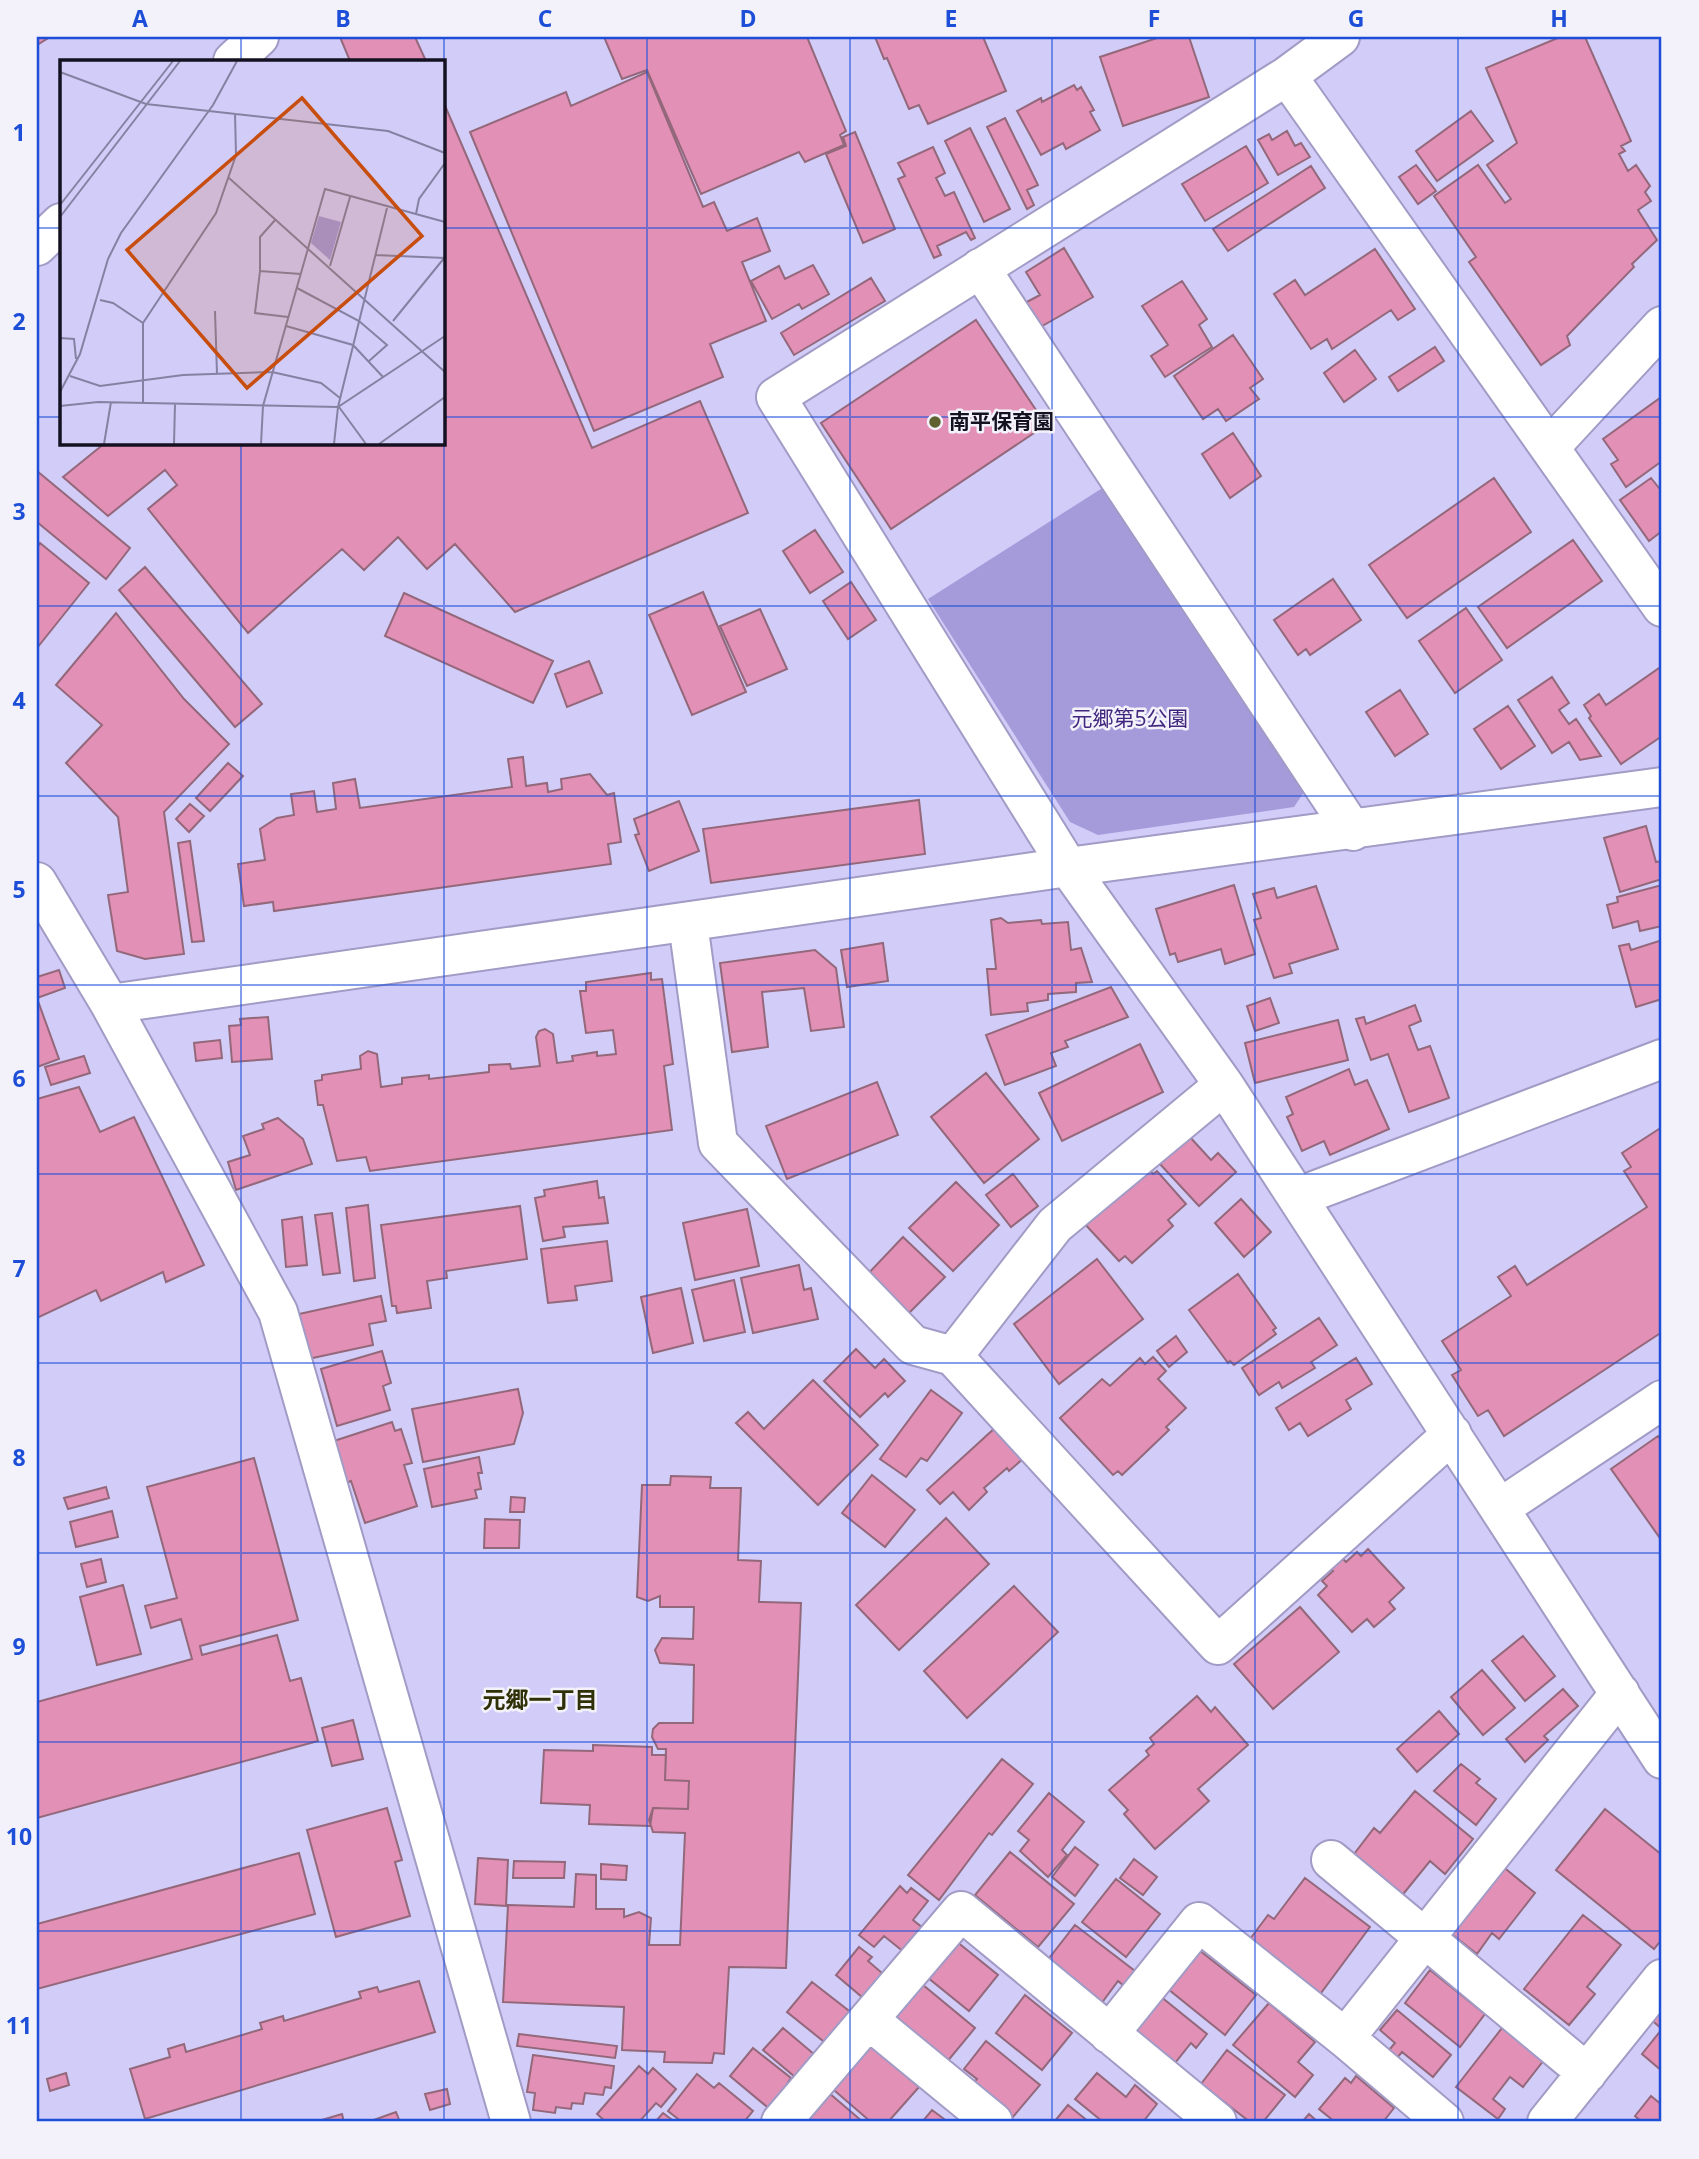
<svg xmlns="http://www.w3.org/2000/svg" width="1699" height="2159" viewBox="0 0 1699 2159" font-family="'Open Sans','Noto Sans JP',sans-serif">
	<rect width="100%" height="100%" fill="#d2ccf8"/>
	<path fill="#a59ada" d="M1104,487L1304,792L1294,807L1098,835L1070,822L928,599Z"/>
	<path fill="#e290b5" stroke="#94687b" stroke-width="2" d="M37,37H50L37,45Z
		M340,37H415L426,61H350Z
		M604,37H807L846,131L840,135L844,145L805,162L799,152L701,194L647,70L622,79Z
		M875,37H983L1006,91L928,124L919,105L909,109L887,58L884,59Z
		M1160,37H1189L1209,97L1123,126L1100,57Z
		M1560,37H1585L1631,141L1621,146L1625,151L1619,154L1628,171L1636,165L1650,186L1645,192L1651,201L1638,210L1657,240L1632,264L1634,267L1567,336L1570,345L1541,365L1469,262L1476,257L1434,196L1478,165L1505,203L1511,199L1487,165L1517,143L1486,68Z
		M647,72L703,207L714,202L727,231L757,218L770,251L742,262L766,321L710,344L723,377L594,431L470,132L566,92L571,106Z
		M1074,85L1077,90L1081,87L1094,110L1090,112L1100,130L1066,149L1063,143L1041,155L1017,111L1041,98L1042,102Z
		M443,101L592,448L700,401L748,513L515,612L455,544L427,569L398,537L364,570L342,549L248,633L148,509L177,485L165,470L108,516L63,477L105,443H443Z
		M1471,111L1493,141L1437,181L1416,151Z
		M1005,118L1038,185L1027,190L1034,205L1027,209L987,127Z
		M970,128L1010,209L984,222L945,141Z
		M1287,131L1295,146L1301,143L1310,157L1278,175L1258,140L1269,134L1272,140Z
		M855,132L895,229L863,243L826,154L846,146L843,137Z
		M1246,146L1268,183L1205,221L1182,184Z
		M933,147L945,173L936,178L945,196L954,192L975,238L971,240L966,232L937,246L941,255L934,258L898,179L905,176L898,163Z
		M1416,165L1436,191L1418,204L1399,177Z
		M1311,166L1325,188L1228,251L1213,229Z
		M1064,248L1093,297L1037,329L1023,304L1040,295L1026,272Z
		M1375,249L1415,309L1398,320L1391,310L1332,349L1327,339L1311,349L1274,294L1295,280L1305,295Z
		M813,265L829,294L802,309L799,304L772,319L751,281L779,266L785,279Z
		M871,278L885,301L794,355L781,333Z
		M1182,281L1207,319L1199,325L1212,347L1165,377L1151,356L1168,345L1142,306Z
		M976,320L1046,425L891,529L821,423Z
		M1233,335L1263,379L1250,388L1259,399L1226,421L1218,409L1203,419L1174,376Z
		M1435,347L1444,361L1398,391L1389,377Z
		M1355,350L1376,379L1344,402L1324,373Z
		M1660,398L1662,461L1626,487L1611,464L1618,460L1603,439Z
		M1233,433L1261,476L1230,498L1202,454Z
		M37,471L130,548L106,579L37,522Z
		M1494,478L1531,532L1407,618L1369,565Z
		M1651,478L1659,488L1662,486V531L1649,541L1620,500Z
		M815,530L843,572L810,593L783,551Z
		M1573,540L1602,581L1507,648L1478,607Z
		M40,543L89,583L37,648V548Z
		M145,567L262,704L235,727L119,590Z
		M1333,579L1361,620L1310,655L1306,649L1298,655L1274,620Z
		M851,582L876,620L848,639L823,601Z
		M703,592L746,692L692,715L649,615Z
		M404,593L553,661L533,703L385,636Z
		M1466,608L1502,660L1455,693L1419,641Z
		M760,609L787,669L747,686L720,626Z
		M116,613L184,699L229,744L164,812L184,954L145,959L117,951L108,895L128,892L118,817L66,763L102,725L56,685Z
		M589,661L602,693L567,707L555,674Z
		M1662,666V736L1621,764L1589,718L1591,716L1584,705L1599,694L1606,705Z
		M1552,677L1569,703L1559,710L1569,724L1576,719L1601,756L1580,760L1569,742L1552,753L1518,700Z
		M1400,690L1428,734L1395,756L1366,712Z
		M1508,706L1535,746L1501,769L1474,729Z
		M523,757L526,786L547,783L548,792L562,789L561,779L590,774L607,795L614,793L621,842L608,844L611,864L274,911L273,902L244,906L238,864L265,860L260,829L277,818L294,815L291,794L314,791L317,812L336,809L333,783L355,779L360,808L512,787L508,759Z
		M228,763L243,776L210,811L196,798Z
		M919,800L925,854L711,883L703,829Z
		M679,801L699,851L649,871L635,835L639,834L634,819Z
		M190,804L204,816L189,832L176,819Z
		M1646,826L1656,862L1662,861V879L1620,892L1604,838Z
		M190,841L204,941L192,942L178,843Z
		M1234,885L1255,954L1225,964L1221,949L1178,962L1175,953L1170,955L1156,909Z
		M1662,885V926L1640,931L1638,921L1613,928L1607,905L1618,902L1617,897Z
		M1316,886L1338,949L1289,964L1292,973L1274,978L1254,920L1261,918L1253,894L1274,888L1277,898Z
		M1001,918L1008,923L1041,920L1042,924L1068,922L1071,950L1081,948L1092,982L1076,983V992L1048,994V1000L1027,1003L1028,1011L991,1015L987,969H996L991,920Z
		M1662,940V999L1636,1007L1619,946L1629,944L1631,950Z
		M883,943L888,981L847,987L841,950Z
		M815,950L836,968L844,1027L811,1031L804,988L762,992L768,1047L732,1052L720,963Z
		M59,970L65,988L37,998V977Z
		M651,973V980L662,979L673,1064L664,1066L672,1130L370,1171L366,1157L337,1161L323,1105H318L315,1081L322,1080V1075L361,1069L360,1056L368,1051L377,1054L381,1087L402,1084V1078L429,1075V1079L489,1072V1065L510,1064L511,1069L540,1066L536,1037L539,1031L545,1029L553,1034L557,1063L573,1061L572,1056L597,1052V1056L616,1054L613,1030L586,1033L580,991H586V982Z
		M1111,987L1128,1017L1065,1041L1068,1047L1051,1053L1056,1066L1005,1085L986,1035Z
		M1270,998L1279,1023L1255,1031L1247,1006Z
		M38,1001L59,1059L37,1067V1002Z
		M1415,1005L1421,1021L1409,1026L1418,1050L1430,1046L1449,1098L1409,1112L1388,1054L1371,1060L1356,1019L1364,1017L1366,1024Z
		M268,1017L272,1059L232,1062L229,1026L241,1025L240,1019Z
		M1338,1020L1348,1060L1255,1083L1245,1043Z
		M220,1040L222,1058L196,1061L194,1043Z
		M1140,1044L1163,1092L1062,1141L1039,1093Z
		M84,1056L90,1073L51,1085L45,1067Z
		M1349,1069L1355,1085L1367,1080L1389,1129L1330,1155L1324,1141L1302,1151L1287,1117L1293,1114L1286,1097Z
		M986,1073L1039,1139L984,1183L931,1117Z
		M877,1082L898,1135L787,1179L766,1126Z
		M79,1087L100,1132L134,1117L204,1265L166,1282L163,1272L101,1301L96,1290L37,1318V1099Z
		M278,1118L303,1139L312,1164L236,1190L228,1162L250,1155L243,1136L264,1129L262,1124Z
		M1662,1127V1332L1504,1436L1488,1410L1478,1416L1452,1375L1461,1370L1442,1341L1511,1296L1498,1277L1515,1266L1527,1285L1647,1207L1624,1171L1631,1167L1622,1153Z
		M1189,1136L1211,1160L1218,1153L1236,1172L1199,1206L1159,1163Z
		M1146,1166L1153,1174L1157,1171L1186,1204L1168,1220L1173,1226L1132,1263L1125,1256L1119,1261L1083,1222Z
		M1013,1174L1038,1206L1011,1227L986,1195Z
		M597,1181L599,1198L604,1197L608,1223L563,1227L565,1237L543,1241L535,1198L545,1196L544,1190Z
		M956,1182L999,1225L953,1271L909,1228Z
		M1241,1199L1271,1232L1244,1257L1215,1223Z
		M368,1205L375,1278L354,1281L346,1208Z
		M520,1206L527,1259L446,1271L447,1278L427,1281L431,1308L397,1313L396,1306H392L381,1225Z
		M747,1209L759,1266L695,1280L683,1223Z
		M332,1213L340,1273L323,1275L315,1215Z
		M302,1217L307,1265L286,1267L282,1220Z
		M903,1237L945,1277L906,1316L865,1277Z
		M607,1241L612,1281L575,1286L577,1300L548,1303L541,1249Z
		M1097,1259L1143,1319L1059,1384L1014,1324Z
		M799,1265L804,1290L811,1288L818,1319L753,1333L741,1278Z
		M1238,1274L1276,1328L1273,1330L1276,1334L1234,1365L1230,1361L1228,1363L1189,1310Z
		M734,1280L745,1332L704,1341L692,1290Z
		M681,1288L693,1343L653,1353L641,1297Z
		M381,1296L386,1321L369,1324L373,1345L308,1359L299,1314Z
		M1319,1318L1337,1345L1311,1362L1315,1368L1282,1388L1279,1382L1259,1395L1242,1368Z
		M1176,1336L1187,1352L1169,1367L1157,1351Z
		M856,1349L875,1368L884,1359L905,1381L888,1397L885,1393L860,1417L824,1381Z
		M382,1351L391,1383L383,1386L390,1410L337,1426L321,1369Z
		M1153,1357L1166,1371L1158,1379L1186,1408L1166,1427L1169,1430L1122,1475L1118,1471L1113,1475L1060,1418L1102,1379L1110,1386L1140,1358L1145,1364Z
		M1356,1358L1372,1384L1346,1400L1351,1409L1308,1436L1300,1423L1289,1430L1276,1408Z
		M813,1380L878,1445L818,1505L736,1423L748,1412L764,1429Z
		M518,1389L523,1413L514,1444L423,1462L412,1409Z
		M931,1390L962,1413L927,1461L921,1458L906,1477L880,1459Z
		M392,1422L395,1431L401,1429L412,1463L404,1465L417,1506L365,1523L351,1481L345,1483L331,1442Z
		M996,1427L1024,1458L1009,1471L1007,1468L984,1488L987,1492L969,1510L953,1492L940,1504L927,1490Z
		M1658,1436L1662,1441V1541L1611,1469Z
		M479,1457L482,1473H478L481,1489L475,1490L477,1498L432,1507L424,1469Z
		M254,1458L298,1620L200,1646L202,1655L277,1635L290,1681L301,1678L318,1741L37,1818V1702L192,1659L181,1619L151,1628L145,1606L177,1598L147,1487Z
		M872,1475L915,1510L885,1547L842,1513Z
		M671,1476L711,1477L710,1488H741L738,1560L761,1561L759,1602L801,1603L786,1968L729,1967L724,2054L714,2053L712,2063L664,2062L665,2052L622,2050L624,2007L503,2002L508,1905L574,1907L576,1874L596,1875V1909H624V1917L639,1912L651,1918L649,1945H680L685,1833L653,1832L649,1820L653,1808L688,1809L689,1781L665,1780L666,1749H658L652,1737L653,1729L659,1723H693L694,1665L660,1663L655,1650L662,1638L693,1639L694,1607H660V1596L648,1601L637,1597L642,1485H670Z
		M106,1487L109,1498L68,1509L64,1498Z
		M511,1497L525,1498L524,1512H510Z
		M112,1511L118,1537L76,1547L70,1522Z
		M946,1518L989,1564L899,1650L856,1605Z
		M485,1519L520,1520L519,1548H484Z
		M1368,1549L1404,1588L1389,1602L1395,1609L1374,1627L1367,1619L1352,1632L1318,1595L1327,1586L1322,1581L1333,1571L1328,1567L1340,1556L1346,1562L1357,1552L1361,1556Z
		M101,1559L106,1582L87,1587L81,1564Z
		M123,1585L141,1654L97,1665L80,1597Z
		M1014,1586L1058,1632L967,1718L924,1671Z
		M1300,1607L1339,1652L1273,1709L1234,1664Z
		M1523,1636L1555,1676L1525,1701L1492,1661Z
		M1482,1670L1515,1708L1483,1735L1451,1697Z
		M1563,1689L1578,1706L1544,1736L1548,1740L1525,1762L1506,1739Z
		M1197,1696L1211,1712L1215,1707L1248,1745L1198,1789L1209,1801L1155,1849L1124,1814L1128,1810L1109,1790L1149,1755L1146,1751L1154,1744L1150,1738Z
		M1439,1711L1459,1734L1417,1772L1397,1749Z
		M353,1720L363,1759L332,1766L322,1728Z
		M593,1745L652,1747V1755H666L665,1780L689,1781L688,1809L653,1808L650,1826L589,1824L590,1805L541,1803L544,1750L593,1751Z
		M1002,1759L1033,1784L992,1835L989,1833L939,1900L908,1875Z
		M1461,1764L1480,1779L1476,1783L1496,1799L1476,1825L1434,1791Z
		M1415,1791L1473,1839L1445,1874L1430,1861L1400,1898L1351,1858L1374,1828L1380,1833Z
		M1049,1793L1084,1822L1062,1850L1067,1855L1048,1877L1020,1851L1029,1840L1018,1831Z
		M387,1808L402,1860L395,1862L410,1916L336,1937L307,1830Z
		M1605,1809L1662,1855V1939L1654,1949L1556,1870Z
		M1075,1847L1098,1865L1075,1896L1052,1877Z
		M1010,1852L1074,1904L1038,1947L975,1895Z
		M299,1853L315,1914L37,1989V1924Z
		M478,1858L508,1860L506,1906L475,1904Z
		M1134,1859L1157,1877L1143,1895L1120,1878Z
		M514,1861L565,1862L564,1878H513Z
		M601,1864L627,1866L626,1880L601,1879Z
		M1501,1865L1535,1893L1499,1939L1492,1933L1477,1954L1449,1932Z
		M1305,1878L1370,1927L1318,1997L1247,1943L1268,1915L1274,1919Z
		M1116,1879L1160,1914L1126,1957L1082,1922Z
		M900,1886L907,1893L911,1888L928,1901L913,1920L923,1928L904,1952L884,1936L874,1947L859,1935Z
		M1583,1915L1621,1945L1587,1987L1595,1994L1569,2025L1524,1989Z
		M1075,1925L1135,1971L1124,1986L1118,1981L1098,2008L1043,1966Z
		M956,1941L998,1975L969,2011L927,1977Z
		M859,1947L872,1957L868,1961L889,1979L869,2003L836,1975Z
		M1199,1950L1256,1995L1225,2035L1168,1989Z
		M1430,1970L1485,2014L1460,2047L1405,2003Z
		M917,1980L975,2028L946,2063L887,2016Z
		M419,1981L435,2032L145,2119L130,2069L170,2057L168,2049L184,2044L186,2052L262,2029L260,2023L283,2016L284,2021L361,1998L359,1992L377,1987L379,1992Z
		M812,1982L853,2014L828,2045L787,2012Z
		M1025,1995L1072,2033L1042,2070L996,2033Z
		M1160,1996L1207,2034L1196,2048L1191,2043L1175,2063L1132,2029Z
		M1662,2000V2029L1648,2017Z
		M1269,2003L1315,2042L1298,2062L1313,2075L1295,2097L1233,2045Z
		M1397,2010L1451,2055L1433,2077L1402,2052L1397,2058L1389,2050L1395,2043L1380,2030Z
		M783,2028L821,2060L801,2082L763,2050Z
		M1502,2028L1544,2060L1523,2087L1510,2077L1493,2099L1505,2109L1498,2119L1456,2087Z
		M1662,2029V2071L1642,2054Z
		M519,2034L617,2046L615,2058L517,2046Z
		M986,2041L1040,2085L1012,2118L972,2085L977,2079L964,2069Z
		M868,2044L919,2087L888,2122H871L828,2085Z
		M753,2048L791,2078L788,2082L793,2086L772,2111L730,2076Z
		M1227,2050L1285,2095L1263,2122H1250L1201,2084Z
		M533,2055L614,2066L611,2088L605,2087L603,2095L585,2093L583,2104L572,2103L571,2109L556,2107L555,2113L533,2110L535,2093L527,2092Z
		M639,2066L648,2074L653,2068L676,2089L661,2107L656,2103L639,2122H606L597,2114Z
		M66,2073L69,2085L50,2091L47,2079Z
		M1097,2073L1126,2097L1135,2085L1157,2104L1143,2122H1103L1075,2099Z
		M697,2074L714,2088L719,2083L753,2111L744,2122H682L668,2111Z
		M1356,2076L1394,2108L1383,2122H1335L1319,2109L1345,2078L1351,2083Z
		M447,2089L450,2104L430,2110L425,2094Z
		M829,2093L863,2122H804Z
		M1651,2096L1662,2105V2118L1659,2122H1642L1635,2116Z
		M1068,2105L1089,2122H1054Z
		M932,2110L948,2122H922Z
		M396,2112L400,2122H368Z
		M663,2113L675,2122H655Z
		M342,2114L344,2122H315Z
		M1309,2114L1318,2122H1302Z"/>
	<g fill="none" stroke-linecap="round" stroke-linejoin="round">
		<defs>
			<path id="minor" d="M1340,37L1287,76L776,397L1068,867L1224,1085L1662,1759
				M233,61L259,37
				M1287,76L1662,607
				M37,246L61,223
				M980,268L1353,831
				M1550,447L1662,326
				M37,882L110,1004L278,1312L511,2122
				M688,923L718,1143L913,1345L953,1356
				M110,1004L1068,867L1662,787
				M1224,1085L1055,1225L953,1356L1218,1645L1452,1434
				M1298,1197L1662,1059
				M1500,1508L1662,1400
				M1331,1860L1587,2073
				M869,2020L993,2122
				M1109,2034L1199,1922L1345,2038L1444,2122
				M1345,2038L1620,1693
				M781,2122L961,1911L1217,2122
				M1547,2122L1662,1979"/>
		</defs>
		<use href="#minor" stroke="#a19bc5" stroke-width="42"/>
		<use href="#minor" stroke="#fff" stroke-width="38"/>
	</g>
	<path fill="none" stroke="#1d4ed8" stroke-width="2" stroke-opacity="0.55" d="M241,37V61M444,37V2122M647,37V2122M850,37V2122M1052,37V2122M1255,37V2122M1458,37V2122M37,228H61M443,228H1662M37,417H61M443,417H1662M241,443V2122M37,606H1662M37,796H1662M37,985H1662M37,1174H1662M37,1363H1662M37,1553H1662M37,1742H1662M37,1931H1662"/>
	<circle fill="#5f622f" stroke="#f3f2fb" stroke-width="2.5" cx="935" cy="422" r="7"/>
	<g text-anchor="middle" stroke-width="5" stroke-linejoin="round" paint-order="stroke">
		<g font-size="21" font-weight="bold" fill="#141121" stroke="#f3f2fb" text-anchor="start">
			<text x="949" y="429">南平保育園</text>
		</g>
		<g font-size="21" fill="#41287e" stroke="#f3f2fb">
			<text x="1130" y="726">元郷第5公園</text>
		</g>
		<g font-size="23" font-weight="bold" fill="#2f3006" stroke="#f3f2fb">
			<text x="540" y="1708">元郷一丁目</text>
		</g>
	</g>
	<g transform="translate(60 60)">
		<rect width="385" height="385" fill="#d2ccf8"/>
		<path d="M259,156L281,162L270,200L251,183Z" fill="#a59ada"/>
		<path fill="none" stroke="#8681a2" stroke-width="2" d="M0,12L86,44L328,71L385,93M169,118L385,312M0,145L113,1M356,154L359,139L385,103M0,157L120,1M315,195L385,198M270,206L290,137M200,211V177L216,159M237,228L299,261L327,285L309,301M40,240L53,243L83,263V343M155,251L157,314M228,257L195,253L200,211L241,214M333,261L385,197M83,263L156,153L176,95L175,53M226,266L293,285L323,317M0,278L14,279L16,299M10,316L40,326L123,315L212,312L261,323L280,338M0,332L20,294L48,199L61,173L153,45L177,1M0,346L38,342L278,347L385,276M279,347L306,384M44,384L51,342M114,384L115,344M201,384L203,346L265,129L385,162M274,384L278,347L327,148M319,384L385,337"/>
		<path fill="#c84e0f" fill-opacity="0.15" stroke="#c84e0f" stroke-width="3.5" d="M242,38L362,176L187,328L67,190Z"/>
		<rect width="385" height="385" fill="none" stroke="#141121" stroke-width="3.5"/>
	</g>
	<rect width="1699" height="2159" fill="none" stroke="#f3f2fb" stroke-width="77"/>
	<rect x="38" y="38" width="1622" height="2082" fill="none" stroke="#1d4ed8" stroke-width="2.5"/>
	<g font-size="23" text-anchor="middle" font-weight="bold" fill="#1d4ed8">
		<text x="140" y="27">A</text>
		<text x="343" y="27">B</text>
		<text x="545" y="27">C</text>
		<text x="748" y="27">D</text>
		<text x="951" y="27">E</text>
		<text x="1154" y="27">F</text>
		<text x="1356" y="27">G</text>
		<text x="1559" y="27">H</text>
		<text x="19" y="141">1</text>
		<text x="19" y="330">2</text>
		<text x="19" y="520">3</text>
		<text x="19" y="709">4</text>
		<text x="19" y="898">5</text>
		<text x="19" y="1087">6</text>
		<text x="19" y="1277">7</text>
		<text x="19" y="1466">8</text>
		<text x="19" y="1655">9</text>
		<text x="19" y="1845">10</text>
		<text x="19" y="2034">11</text>
	</g>
</svg>
